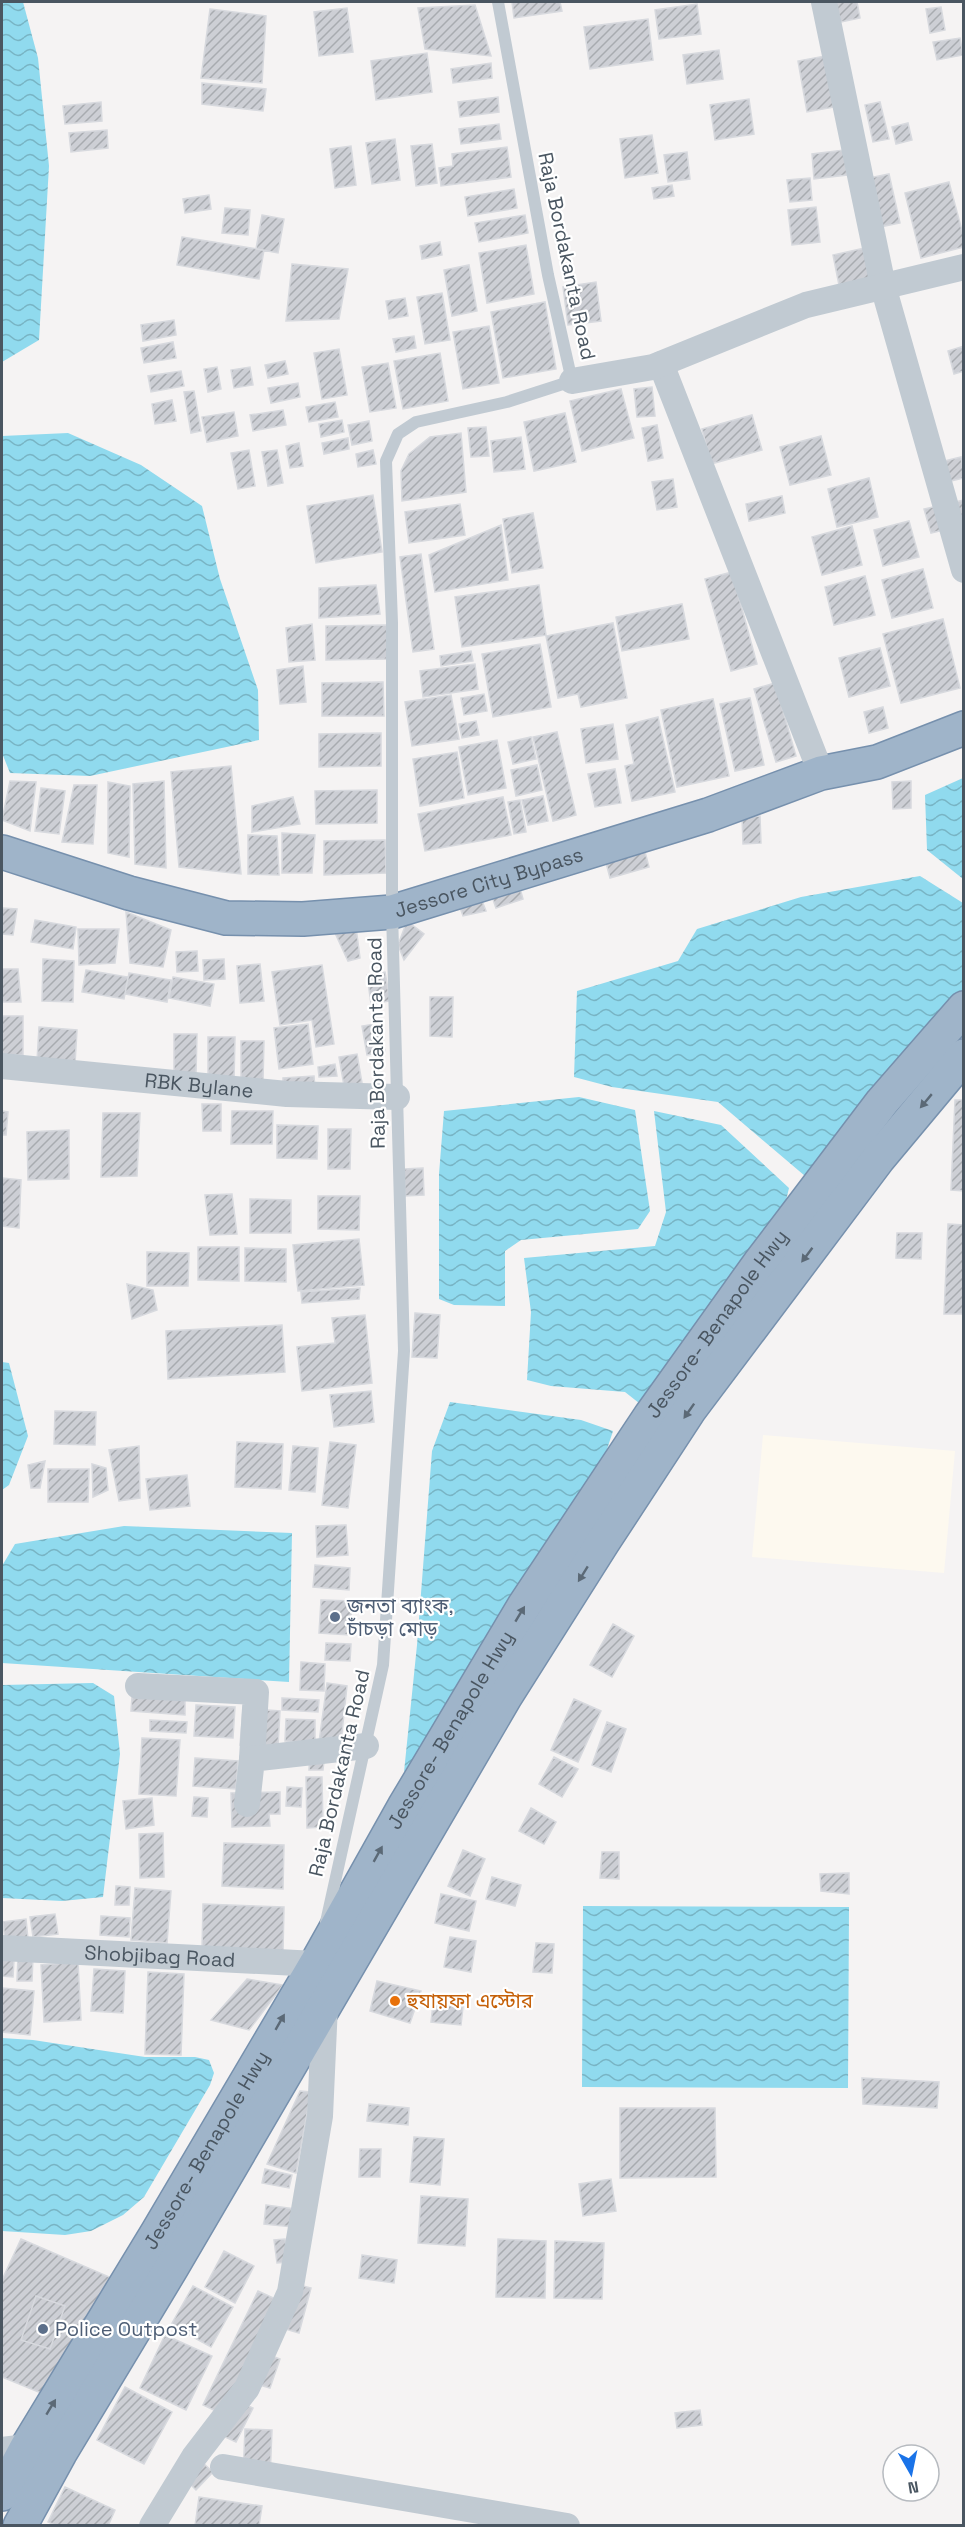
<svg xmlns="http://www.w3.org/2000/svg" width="965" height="2527" viewBox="0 0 965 2527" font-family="'Space Grotesk','Noto Sans Bengali',sans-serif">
	<defs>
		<pattern id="water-waves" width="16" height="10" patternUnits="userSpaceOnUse" patternTransform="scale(1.5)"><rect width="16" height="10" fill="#90daee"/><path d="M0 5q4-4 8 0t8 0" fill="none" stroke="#78b4c4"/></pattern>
		<pattern id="building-hatch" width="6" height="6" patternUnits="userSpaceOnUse" patternTransform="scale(1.5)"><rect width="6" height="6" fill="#cdcfd5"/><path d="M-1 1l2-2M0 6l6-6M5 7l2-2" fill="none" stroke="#a8abb0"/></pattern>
	</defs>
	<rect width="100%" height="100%" fill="#f5f3f3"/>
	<path fill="#fdf9ef" d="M763,1435L955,1451L944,1573L752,1557Z"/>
	<path fill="url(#water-waves)" d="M2,2H23L38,58L49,166L39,340L2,362Z
		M68,433L141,465L202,506L220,579L258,690L259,740L90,776L10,773L2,753V436Z
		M963,778V879L927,850L925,795Z
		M920,876L963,903V991L874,1098L805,1176L718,1102L612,1087L574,1077L577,991L678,961L697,929L801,897Z
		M579,1097L635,1110L650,1211L638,1229L521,1240L505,1251V1306L454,1305L439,1299V1174L444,1111Z
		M654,1111L721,1125L789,1188L784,1209L644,1407L625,1392L551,1386L527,1380L531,1312L524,1258L655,1246L666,1212Z
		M2,1362L9,1363L28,1436L9,1485L2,1490Z
		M450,1402L581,1420L613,1431L591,1498L404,1772L417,1645L432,1451Z
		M124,1526L292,1533L289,1682L2,1663V1566L15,1544Z
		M93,1683L114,1696L120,1754L103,1897L62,1901L2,1898V1685Z
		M583,1906L849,1907L848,2088L582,2087Z
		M2,2038L33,2040L145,2057H195L209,2060L214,2073L210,2085L144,2197L123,2215L91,2231L65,2235L2,2231Z"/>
	<path fill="url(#building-hatch)" stroke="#d7d9de" stroke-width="1.5" d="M512,2H560L562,11L514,18Z
		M827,2H857L860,18L831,24Z
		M697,4L701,34L659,39L655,10Z
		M475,5L491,56L425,49L418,8Z
		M941,7L945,30L930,33L926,9Z
		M347,8L353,52L319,56L314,12Z
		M210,9L266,16L262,83L201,78Z
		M648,19L653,60L590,69L584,27Z
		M960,38L963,55L937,60L933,42Z
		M719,50L723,79L687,84L683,55Z
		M427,53L432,92L376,100L371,61Z
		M830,55L840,106L807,112L798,61Z
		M491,63L492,78L453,83L451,69Z
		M202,83L266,89L263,111L202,104Z
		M498,97L499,112L460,117L458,102Z
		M749,99L754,134L715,140L710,105Z
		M101,102L102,121L65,124L63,106Z
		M880,102L889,139L873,142L865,105Z
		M908,123L912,140L896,144L892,127Z
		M499,124L501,139L461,144L459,129Z
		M107,130L108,148L71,152L69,133Z
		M652,135L658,173L625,178L620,139Z
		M395,139L400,180L372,184L366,143Z
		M432,144L437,183L416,186L411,146Z
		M351,146L356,185L335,188L330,149Z
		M507,147L511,177L441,186L439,168L453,166L452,154Z
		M844,150L847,175L814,179L812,154Z
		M687,152L690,179L668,182L664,155Z
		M889,174L900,223L875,228L864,179Z
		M810,178L812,200L790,202L787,180Z
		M949,182L964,238V247L921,258L905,193Z
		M672,185L674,196L654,199L652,188Z
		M514,189L517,208L468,216L465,197Z
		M209,195L211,209L185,213L183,199Z
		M816,207L820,242L792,245L788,210Z
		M225,208L250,210L248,235L222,233Z
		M262,215L284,219L278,253L256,249Z
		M525,215L528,233L479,242L475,223Z
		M182,237L264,250L259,279L177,265Z
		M440,242L442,255L422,259L420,246Z
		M526,245L534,294L487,303L479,253Z
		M865,248L873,283L840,290L833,255Z
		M292,264L348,269L339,319L286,321Z
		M469,265L477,311L452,316L444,270Z
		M596,282L601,321L568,325L563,287Z
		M442,293L450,340L425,344L417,297Z
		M405,298L408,316L389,319L386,301Z
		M545,302L556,369L503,378L491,312Z
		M174,320L176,335L143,341L141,325Z
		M489,326L499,383L463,389L453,332Z
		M414,336L416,348L396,352L393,339Z
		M173,342L176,358L144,363L141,348Z
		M964,346V371L954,374L948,351Z
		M339,349L347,395L322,399L314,353Z
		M440,353L448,401L403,409L394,361Z
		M285,361L288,374L268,378L265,365Z
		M388,363L396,408L370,412L362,367Z
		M217,367L221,389L208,392L204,369Z
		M250,367L253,385L234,388L231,370Z
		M181,371L184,386L151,392L148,376Z
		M298,383L300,397L271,403L268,388Z
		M652,387L655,416L637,417L634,389Z
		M621,389L634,438L582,451L570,401Z
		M194,391L201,431L191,433L184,392Z
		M172,400L176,421L155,424L152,404Z
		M335,402L338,417L309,422L306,407Z
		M283,410L286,425L253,431L250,415Z
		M234,412L238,436L207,442L202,417Z
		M565,413L576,462L534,471L524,422Z
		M752,415L762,450L711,464L702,429Z
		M342,420L344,432L321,437L319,424Z
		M369,421L372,441L352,445L348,425Z
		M657,425L663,458L648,461L642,428Z
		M486,427L489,456L471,457L468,428Z
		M461,433L466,492L402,501L401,471L409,454L430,437Z
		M821,436L831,475L790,485L780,447Z
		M521,437L525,469L494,472L491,441Z
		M348,438L349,449L324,454L322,443Z
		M299,443L303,466L290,468L286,446Z
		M249,450L255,486L238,489L231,453Z
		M277,450L283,483L268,486L262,452Z
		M373,450L376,464L358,467L356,454Z
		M961,457L964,478L946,482L940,462Z
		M869,478L878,517L837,527L828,489Z
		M673,479L677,507L657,510L652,482Z
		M373,495L382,552L316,563L307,506Z
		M782,496L785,513L749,521L746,504Z
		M964,500V525L931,533L924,509Z
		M460,504L465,535L409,543L405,512Z
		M533,513L543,568L512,573L503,519Z
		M909,521L919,557L883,566L874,530Z
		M501,525L508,580L435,592L429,555Z
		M852,526L862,565L822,575L812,537Z
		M421,554L434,649L413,652L400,557Z
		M923,569L933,608L892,618L882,580Z
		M732,572L757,664L731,671L705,579Z
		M865,576L875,615L834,625L825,587Z
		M376,585L380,614L319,618V588Z
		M539,585L546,635L462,647L455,597Z
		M682,604L689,639L622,651L616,617Z
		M943,619L960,688L901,703L883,634Z
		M613,623L627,698L581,707L578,694L558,698L546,636Z
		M312,624L315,660L289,662L286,628Z
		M387,625L388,659L326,660V626Z
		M540,644L551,707L493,717L482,654Z
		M880,648L890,686L849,697L839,658Z
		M471,651L473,661L441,666L440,656Z
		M475,664L478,689L423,697L420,671Z
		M303,666L306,702L280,704L277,670Z
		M383,682L384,716H322V683Z
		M775,683L796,756L776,762L754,689Z
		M484,694L487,711L464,715L461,698Z
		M451,695L459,739L412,746L405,702Z
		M750,698L764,765L735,771L720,704Z
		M713,699L729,776L677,787L661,710Z
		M883,707L888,728L869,733L864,712Z
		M658,717L675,792L632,801L625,766L634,764L626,725Z
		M476,721L479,735L462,738L459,724Z
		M613,724L618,759L586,763L581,729Z
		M557,732L576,815L553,821L533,737Z
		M381,733V766L319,767V734Z
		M531,737L536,759L513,764L508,742Z
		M497,740L506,788L468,795L459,747Z
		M457,752L464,798L420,806L413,759Z
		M537,765L542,790L516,796L511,770Z
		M231,766L241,874L179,867L171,772Z
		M615,769L621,803L595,807L588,774Z
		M10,781L36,782L30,831L2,820Z
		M164,781L166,868L135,864L133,784Z
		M911,781V808L893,809L892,782Z
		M108,782L130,786L129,857L108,853Z
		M74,785H97L93,844L62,842Z
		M41,788L65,791L59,834L35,831Z
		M377,790V823L316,824L315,791Z
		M543,796L548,821L528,825L522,800Z
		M293,797L300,824L252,832V806Z
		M503,797L511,835L425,851L418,814Z
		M520,800L526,832L514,834L508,802Z
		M760,816L761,843L743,844L742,817Z
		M282,833L315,835L312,873H282Z
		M248,835L277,836L279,875L248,874Z
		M385,840L386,873L324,875V841Z
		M644,848L649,867L610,878L605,859Z
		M519,885L523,899L496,908L491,894Z
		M479,893L486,911L463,916L457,899Z
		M2,908L17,909L13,935L2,934Z
		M126,912L171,930L163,967L130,963Z
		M35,920L76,927L73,949L31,942Z
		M407,921L424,934L404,960L398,945Z
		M356,927L360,958L348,961L335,933Z
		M78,929H119L115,963L79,965Z
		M197,951L198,971L177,972L176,952Z
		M43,959L74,961L73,1002L42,1001Z
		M224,959L225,979L204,980L203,960Z
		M260,964L264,1001L240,1003L237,966Z
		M322,965L334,1044L316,1047L312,1020L280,1025L272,972Z
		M2,969H18L21,1002H2Z
		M86,970L128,977L124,999L82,992Z
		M385,972L390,1001L371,1004L367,975Z
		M129,973L171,980L167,1002L125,994Z
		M173,977L214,984L210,1006L169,998Z
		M430,997H453L452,1037L430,1036Z
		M2,1016H23V1055H2Z
		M381,1023L385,1052L367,1055L362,1026Z
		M308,1024L313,1064L279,1069L274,1028Z
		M39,1027L77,1030L75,1064L37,1061Z
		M174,1034H197L196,1074H174Z
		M208,1037H235L234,1082H208Z
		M241,1041H264L263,1081H241Z
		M357,1054L362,1083L344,1086L339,1057Z
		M335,1064L337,1076L319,1077L318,1067Z
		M314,1076L315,1088L283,1090V1078Z
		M955,1100H964V1191L951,1190Z
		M202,1104H221V1131H203Z
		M2,1111L8,1112L6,1135H2Z
		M232,1111H273L272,1144H231Z
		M103,1113H140L137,1176L101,1177Z
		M277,1125L318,1126L317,1159L277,1158Z
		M328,1129H351L350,1169H328Z
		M69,1130V1179L28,1180L27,1132Z
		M423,1168L424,1195L405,1196L404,1169Z
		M2,1178L21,1180L19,1228L2,1226Z
		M232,1194L237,1234L210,1235L205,1195Z
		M318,1196H360L359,1230L318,1229Z
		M250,1199L291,1200V1233H250Z
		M948,1224L964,1225V1314H944Z
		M897,1233H922L921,1259L896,1258Z
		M359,1239L364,1285L298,1291L293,1245Z
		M198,1247H239V1281L198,1280Z
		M245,1248L286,1249V1282L245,1281Z
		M147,1252L189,1253L188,1286H147Z
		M127,1284L153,1290L157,1310L132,1319Z
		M360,1288L359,1299L302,1303L301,1292Z
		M415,1313L440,1315L437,1358L412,1357Z
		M365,1315L372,1383L302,1391L297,1347L335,1343L332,1318Z
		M282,1325L285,1372L168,1379L166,1331Z
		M371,1391L374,1422L334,1427L330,1395Z
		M55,1411L96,1412L95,1445L54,1444Z
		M237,1442L283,1444L281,1489L235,1487Z
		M330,1442L356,1445L348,1508L322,1505Z
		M139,1446L140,1498L119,1501L109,1450Z
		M293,1446L318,1448L315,1492L289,1490Z
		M45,1461L40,1488H31L28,1465Z
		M92,1464L106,1468L108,1490L93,1497Z
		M48,1469H89L88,1502H48Z
		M187,1475L190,1506L150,1510L146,1479Z
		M346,1525L348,1555L317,1557L316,1526Z
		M315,1565L350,1568L349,1590L313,1587Z
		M321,1600L352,1601L350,1635L319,1633Z
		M613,1624L634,1636L612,1677L590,1665Z
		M326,1643L351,1644L350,1661L325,1660Z
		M301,1662L325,1664L324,1691L300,1690Z
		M327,1683L347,1686L341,1742H319Z
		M132,1696L185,1700V1715L131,1711Z
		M282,1698L319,1700L318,1712L282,1710Z
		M574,1699L601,1711L578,1762L551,1750Z
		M196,1705L235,1707L233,1738L194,1736Z
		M243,1708L280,1711L278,1747L240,1745Z
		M286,1719L315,1720V1743L285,1741Z
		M150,1720L187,1722L186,1733L150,1731Z
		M607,1722L626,1729L611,1772L592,1765Z
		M142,1738L180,1740L176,1796L139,1794Z
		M310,1751L325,1752L323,1770H309Z
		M554,1757L578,1769L562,1797L539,1784Z
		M195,1758L238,1761L236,1789L193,1786Z
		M306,1777H322L323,1827L307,1828Z
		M287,1787L302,1788L301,1807L286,1806Z
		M280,1792V1814H269L270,1826L232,1827L231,1793Z
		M194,1797L208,1798L207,1817L192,1816Z
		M152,1798L154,1825L126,1829L123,1801Z
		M531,1808L556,1822L544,1844L519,1831Z
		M163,1833L164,1877L140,1878L139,1834Z
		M224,1843L284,1845L283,1889L222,1886Z
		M463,1850L485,1859L470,1896L448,1886Z
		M602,1852H619V1879L600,1878Z
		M849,1873V1894L821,1891L820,1874Z
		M492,1877L521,1885L515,1906L486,1899Z
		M116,1886L130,1887L129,1905H115Z
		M135,1888L171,1891L167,1943L131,1940Z
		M441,1894L476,1901L469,1931L435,1923Z
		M203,1904L284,1907L283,1952L202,1949Z
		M55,1914L58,1934L33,1937L30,1917Z
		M101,1916L130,1918L129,1937L100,1935Z
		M26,1919L28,1939L5,1941L3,1922Z
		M450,1937L476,1941L471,1972L444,1967Z
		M536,1943L554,1944L552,1973L533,1972Z
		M18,1957H33L32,1981H17Z
		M2,1959L14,1960L13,1977L2,1976Z
		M78,1962L81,2020L44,2022L41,1965Z
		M94,1969L125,1971L123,2013L91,2011Z
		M148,1972L184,1974L181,2055L145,2054Z
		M247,1979L283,1985L249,2030L211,2020Z
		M377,1981L421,1991L410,2023L370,2011Z
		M2,1988L34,1991L30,2035L2,2032Z
		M433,2004L463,2007L461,2025L431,2022Z
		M862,2078L939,2082L937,2108L863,2104Z
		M300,2091L311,2092L296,2173L267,2164Z
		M369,2104L409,2108L408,2125L367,2121Z
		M620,2108H715L716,2177L620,2178Z
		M414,2137L444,2139L440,2185L410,2182Z
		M360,2149H381L380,2177H359Z
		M265,2169L292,2175L289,2188L262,2183Z
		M611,2179L616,2211L583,2216L579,2184Z
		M421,2196L468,2199L465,2246L418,2243Z
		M266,2205L295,2209L293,2227L264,2224Z
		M21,2239L114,2279L46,2395L2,2377V2280Z
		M285,2239L288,2262L277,2263L274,2240Z
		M498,2239L546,2241L545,2298L496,2297Z
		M555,2241L604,2243L602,2299L554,2298Z
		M224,2251L254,2266L235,2303L205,2287Z
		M362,2255L397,2260L394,2283L359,2278Z
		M295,2284L311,2288L299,2333L282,2328Z
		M193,2286L233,2307L211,2347L171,2325Z
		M258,2291L278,2300L222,2414L203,2405Z
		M36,2296L65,2306L50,2349L21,2340Z
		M165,2335L212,2356L186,2410L140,2388Z
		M266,2354L280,2359L270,2388L256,2384Z
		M125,2387L172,2412L144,2464L97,2440Z
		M242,2403L253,2408L236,2442L225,2437Z
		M700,2410L702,2425L677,2428L675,2413Z
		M245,2429L272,2430L270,2478L243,2477Z
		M203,2463L213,2472L196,2490L187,2481Z
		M65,2487L115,2510L108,2526H57L48,2522Z
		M199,2497L262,2506L259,2526H195Z"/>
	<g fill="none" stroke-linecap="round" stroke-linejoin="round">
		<defs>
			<g id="trunk">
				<path id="s3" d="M2,852L129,893L226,918L303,919L392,912L708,815L821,773L877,762L964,728"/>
				<path id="s4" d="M2,2494L27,2447L157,2233L316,1964L404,1807L524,1606L651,1415L759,1264L882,1102L964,1008"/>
				<path d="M20,2526L60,2453L172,2267L505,1697L603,1542L690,1409L878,1159L964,1056"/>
			</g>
		</defs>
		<use href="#trunk" stroke="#7690ad" stroke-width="36"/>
		<path stroke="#c1cad2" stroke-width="12" d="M326,1922L383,1665L404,1351L392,912V623L386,461L398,434L416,422L507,402L572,381L548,275L498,2"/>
		<g stroke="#c1cad2" stroke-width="26">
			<path d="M824,2L883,286L964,570"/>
			<path d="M661,364L821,773"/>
			<path d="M572,381L653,367L806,305L964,267"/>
			<path id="s1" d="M2,1066L287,1094L397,1097"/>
			<path d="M138,1686L256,1692L252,1759"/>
			<path d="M247,1804L252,1759L366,1746"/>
			<path id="s2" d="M2,1948L316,1964"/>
			<path d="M2,2450L27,2447"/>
			<path d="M223,2467L567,2526"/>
			<path d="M152,2526L194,2457L247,2388L290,2292L320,2116L325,2005"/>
		</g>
		<use href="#trunk" stroke="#9fb4c9" stroke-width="33"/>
	</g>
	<defs><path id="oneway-solid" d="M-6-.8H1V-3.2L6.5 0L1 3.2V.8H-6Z" transform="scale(1.5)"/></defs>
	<g fill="#5b6976">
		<use href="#oneway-solid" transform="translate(926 1101) rotate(130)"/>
		<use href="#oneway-solid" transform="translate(807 1255) rotate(127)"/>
		<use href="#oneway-solid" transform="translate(689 1411) rotate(125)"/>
		<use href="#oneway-solid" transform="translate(583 1574) rotate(122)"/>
		<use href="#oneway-solid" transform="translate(520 1614) rotate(-59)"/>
		<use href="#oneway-solid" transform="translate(378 1854) rotate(-61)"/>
		<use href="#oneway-solid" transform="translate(280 2022) rotate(-60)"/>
		<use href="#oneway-solid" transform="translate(51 2407) rotate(-59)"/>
	</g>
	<g fill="#5c6f8a" stroke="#fff" stroke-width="2">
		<circle cx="335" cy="1617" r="6"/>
		<circle cx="43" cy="2329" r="6"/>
	</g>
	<circle fill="#e8710a" stroke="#fff" stroke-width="2" cx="395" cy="2001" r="6"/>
	<g text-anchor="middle" stroke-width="4.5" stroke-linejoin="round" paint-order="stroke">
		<g font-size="20" fill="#4a5661" stroke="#fff">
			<text transform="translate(567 256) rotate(78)" y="7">Raja Bordakanta Road</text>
			<text dy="7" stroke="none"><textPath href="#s3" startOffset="501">Jessore City Bypass</textPath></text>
			<text transform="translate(376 1043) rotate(-91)" y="7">Raja Bordakanta Road</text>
			<text dy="7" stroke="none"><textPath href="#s1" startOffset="198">RBK Bylane</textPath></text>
			<text dy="7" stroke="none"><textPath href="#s4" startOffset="1372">Jessore- Benapole Hwy</textPath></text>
			<text dy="7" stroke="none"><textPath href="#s4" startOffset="886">Jessore- Benapole Hwy</textPath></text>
			<text transform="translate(339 1773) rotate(-77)" y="7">Raja Bordakanta Road</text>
			<text dy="7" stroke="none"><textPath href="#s2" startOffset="158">Shobjibag Road</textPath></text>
			<text dy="7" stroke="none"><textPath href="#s4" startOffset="400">Jessore- Benapole Hwy</textPath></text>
		</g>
		<g font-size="20" fill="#4e5e75" stroke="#fff" text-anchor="start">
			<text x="347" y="1613">জনতা ব্যাংক,<tspan x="347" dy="23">চাঁচড়া মোড়</tspan></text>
			<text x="55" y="2336">Police Outpost</text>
		</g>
		<g font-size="20" fill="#c56008" stroke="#fff" text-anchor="start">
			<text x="407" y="2008">হুযায়ফা এস্টোর</text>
		</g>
	</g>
	<rect width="965" height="2527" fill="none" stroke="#4a5661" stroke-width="6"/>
	<g transform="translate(911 2473) rotate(171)"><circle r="28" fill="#ffffff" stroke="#b7bbc0" stroke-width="1.5"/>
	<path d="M0-4.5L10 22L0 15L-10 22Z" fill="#1a73e8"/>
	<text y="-9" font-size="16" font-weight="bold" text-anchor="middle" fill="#4a5661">N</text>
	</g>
</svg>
